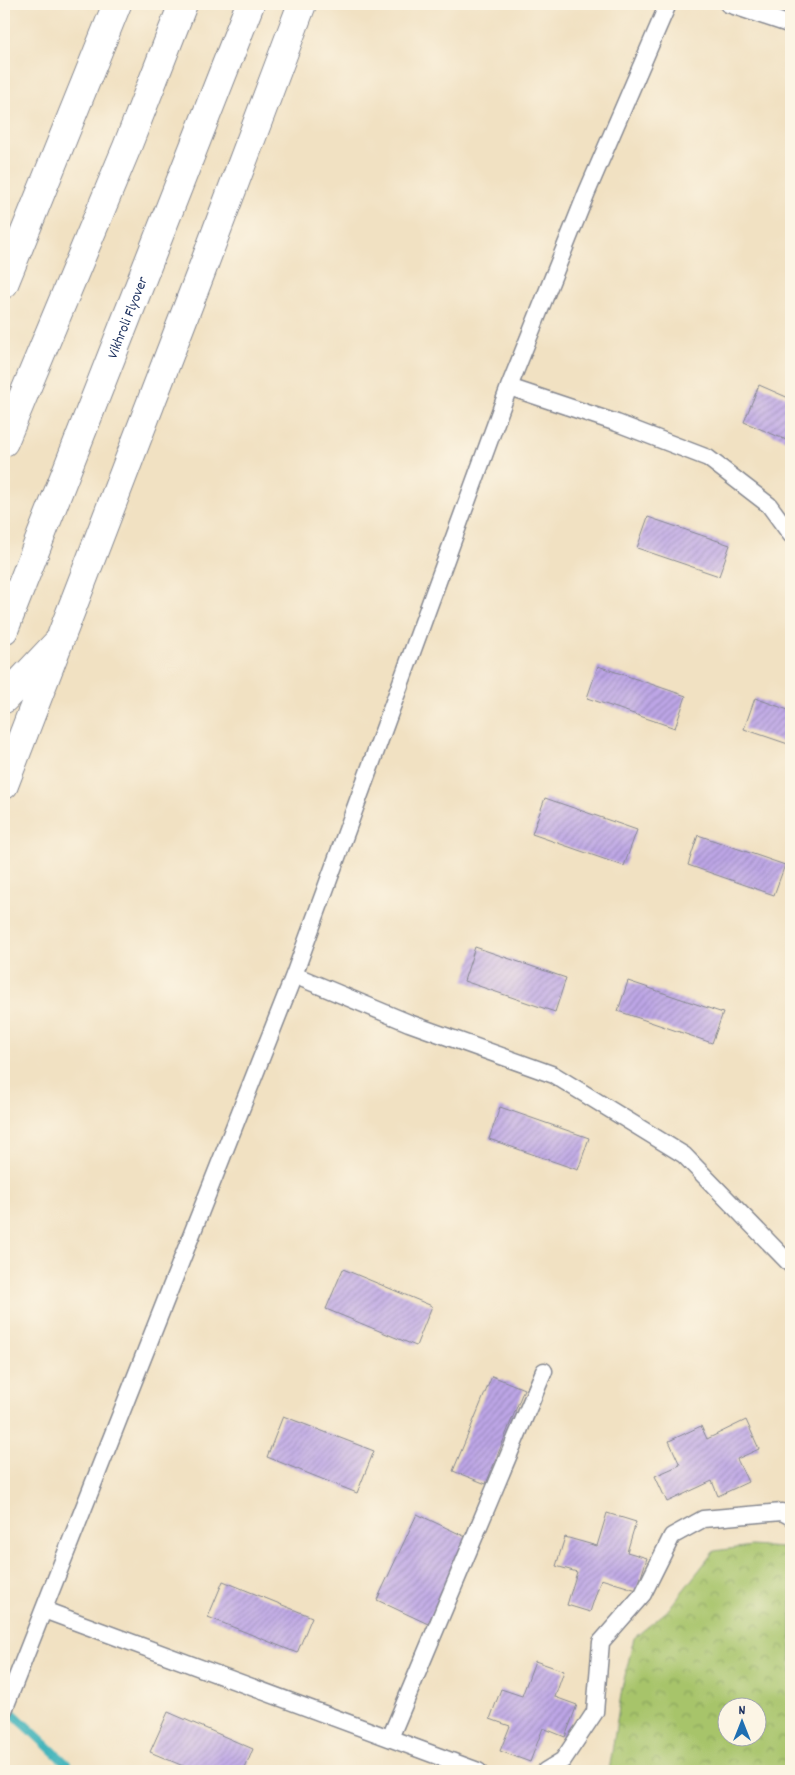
<svg xmlns="http://www.w3.org/2000/svg" width="795" height="1775" viewBox="0 0 795 1775" font-family="Dekko,sans-serif">
	<defs>
		<pattern id="park-crowns" width="20" height="18" patternUnits="userSpaceOnUse" patternTransform="scale(1.25)"><rect width="20" height="18" fill="#a7c46b"/><path d="M2 6a3 3 0 1 1 6 0M12 15a3 3 0 1 1 6 0" fill="none" stroke="#87a05b"/></pattern>
		<pattern id="building-hatch" width="6" height="6" patternUnits="userSpaceOnUse" patternTransform="scale(1.25)"><rect width="6" height="6" fill="#bda6e6"/><path d="M-1 1l2-2M0 6l6-6M5 7l2-2" fill="none" stroke="#9988be"/></pattern>
	</defs>
	<rect width="100%" height="100%" fill="#fcf5e5"/>
	<filter id="ink" filterUnits="userSpaceOnUse"><feTurbulence type="fractalNoise" baseFrequency=".02" numOctaves="2"/><feDisplacementMap in="SourceGraphic" scale="10" xChannelSelector="R" yChannelSelector="G"/><feConvolveMatrix kernelMatrix="1 2 1 2 8 2 1 2 1" color-interpolation-filters="sRGB"/></filter>
	<filter id="wash" filterUnits="userSpaceOnUse"><feTurbulence type="fractalNoise" baseFrequency=".0096" numOctaves="4" result="noise"/><feDisplacementMap in="SourceGraphic" scale="20" xChannelSelector="R" yChannelSelector="G"/><feGaussianBlur stdDeviation="1.12" result="paint"/><feColorMatrix in="noise" values="0 0 0 0 0 0 0 0 0 0 0 0 0 0 0 0 0 1.4 0 .05"/><feComposite in="paint" operator="in"/></filter>
	<g filter="url(#wash)">
		<rect width="100%" height="100%" fill="#f1e1c2"/>
		<path fill="url(#park-crowns)" stroke="#617a64" fill-rule="evenodd" d="M751,1546L783,1548L791,1551V1771H609L622,1688L634,1638L667,1611L714,1551ZM728,1708H758V1738H728Z"/>
		<g fill="none" stroke-linecap="round" stroke-linejoin="round">
			<path stroke="#45b5bc" stroke-width="9" d="M4,1705L74,1771"/>
		</g>
		<g id="blocks">
			<path fill="url(#building-hatch)" d="M759,385L791,399V442L744,422Z
				M648,517L730,545L719,576L637,548Z
				M598,666L686,696L675,728L587,698Z
				M755,698L791,711V745L744,729Z
				M545,798L637,830L624,866L532,834Z
				M698,835L785,865L774,895L688,865Z
				M475,947L566,978L555,1012L464,981Z
				M628,981L723,1013L712,1043L618,1011Z
				M500,1107L589,1138L578,1170L489,1139Z
				M343,1269L432,1306L416,1346L326,1309Z
				M492,1376L524,1389L486,1484L453,1471Z
				M283,1416L374,1451L357,1493L267,1457Z
				M746,1420L759,1449L737,1459L748,1482L718,1496L712,1481L667,1502L655,1476L680,1465L669,1441L701,1426L707,1439Z
				M607,1513L636,1522L627,1552L647,1558L637,1590L601,1579L590,1612L567,1605L577,1572L556,1566L565,1537L597,1546Z
				M417,1514L468,1538L428,1624L377,1600Z
				M223,1581L312,1617L297,1653L208,1617Z
				M535,1661L564,1671L555,1697L577,1705L565,1737L543,1728L530,1762L500,1751L510,1726L490,1719L501,1689L522,1696Z
				M168,1712L253,1749L244,1771H195L150,1752Z"/>
		</g>
	</g>
	<g filter="url(#ink)">
		<use href="#blocks" fill-opacity="0" stroke="#868890" stroke-width="1"/>
		<g fill="none" stroke-linecap="round" stroke-linejoin="round">
			<defs>
				<path id="service" d="M728,4L791,25
					M509,387L617,423L708,458L769,505L791,535
					M294,975L409,1023L554,1075L684,1155L791,1265
					M44,1610L478,1771
					M4,1710L294,975L509,387L587,192L668,4
					M390,1738L544,1371
					M545,1771L563,1760L595,1712L601,1642L643,1594L672,1536L703,1519L782,1512L791,1517"/>
				<path id="tertiary" d="M4,284L117,4
					M4,785L203,267L302,4"/>
				<g id="trunk">
					<path d="M4,442L127,147L183,4"/>
					<path id="s1" d="M4,630L250,4"/>
					<path d="M4,699L59,641"/>
				</g>
			</defs>
			<use href="#service" stroke="#868890" stroke-width="19"/>
			<use href="#tertiary" stroke="#868890" stroke-width="30"/>
			<use href="#trunk" stroke="#868890" stroke-width="30"/>
			<use href="#service" stroke="#fff" stroke-width="16"/>
			<use href="#tertiary" stroke="#fff" stroke-width="28"/>
			<use href="#trunk" stroke="#fff" stroke-width="28"/>
		</g>
	</g>
	<g text-anchor="middle" stroke-width="4" stroke-linejoin="round" paint-order="stroke">
		<g font-size="15" fill="#1b2f5e" stroke="#fcf5e5">
			<text dy="5" stroke="none"><textPath href="#s1" startOffset="336">Vikhroli Flyover</textPath></text>
		</g>
	</g>
	<rect width="795" height="1775" fill="none" stroke="#fcf5e5" stroke-width="20"/>
	<g transform="translate(742 1722)"><circle r="24" fill="#fcf5e5" stroke="#a2a6af"/>
	<path d="M0-4L9 19L0 12L-9 19Z" fill="#1f6fb2"/>
	<text y="-8" font-size="14" font-weight="bold" text-anchor="middle" fill="#1b2f5e">N</text>
	</g>
</svg>
